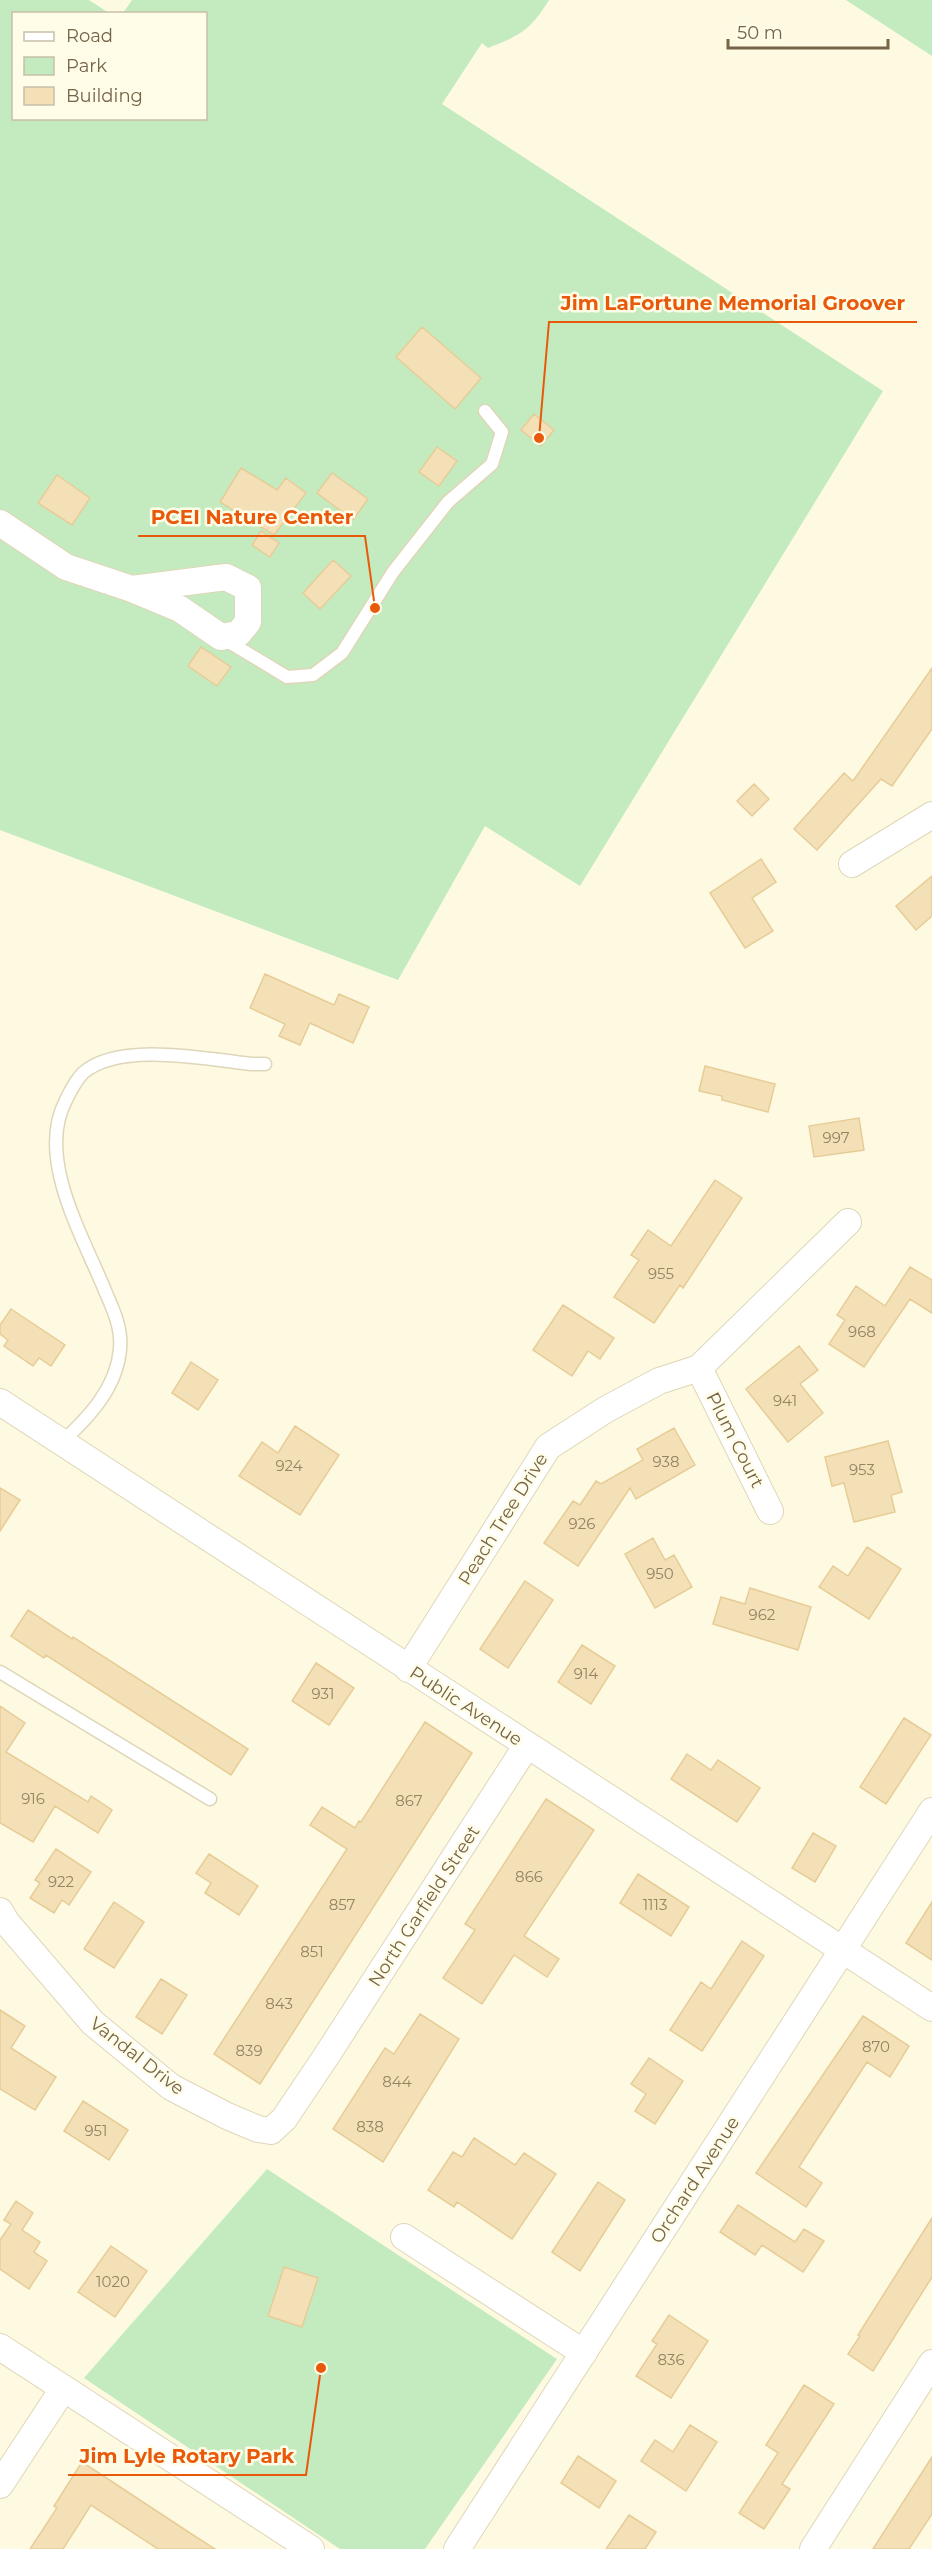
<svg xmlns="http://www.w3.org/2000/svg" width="932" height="2549" viewBox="0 0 932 2549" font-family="Montserrat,sans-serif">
	<rect width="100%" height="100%" fill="#fdfae1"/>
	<path fill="#c4ebbf" d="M0,0H89L109,13L14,14V118H206V14L123,13L132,0H549C531,30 519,36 488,48L482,43L442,104L883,391L580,886L485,826L398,980L0,830Z
		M846,0H932V56Z
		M267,2169L557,2359L425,2549H340L84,2378Z"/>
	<path fill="#f4e0b7" stroke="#e7cc97" stroke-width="1.5" d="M422,327L481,378L455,409L396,357Z
		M534,414L554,430L541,446L521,430Z
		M437,447L457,461L439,486L419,472Z
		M241,468L277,490L286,478L306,493L274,535L220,502Z
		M332,473L368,499L353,520L317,493Z
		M57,475L90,498L72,525L38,503Z
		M261,531L279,543L270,557L252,545Z
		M333,560L351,576L320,609L303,593Z
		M201,647L231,667L217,686L188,666Z
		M932,668V729L892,786L881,779L817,850L794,829L844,773L853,781Z
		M754,784L769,799L752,816L737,801Z
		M761,859L776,882L752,898L773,931L745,948L710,893Z
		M932,876V916L916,930L896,906Z
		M265,974L334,1005L339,994L369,1007L353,1043L310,1023L300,1045L279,1036L285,1024L250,1008Z
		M705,1066L775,1084L768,1112L722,1100V1096L699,1091Z
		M859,1118L864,1150L814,1157L809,1126Z
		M715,1180L742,1198L683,1288L680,1285L654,1323L614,1297L639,1260L631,1255L648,1230L671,1246Z
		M910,1267L932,1280V1313L910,1299L864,1367L829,1344L845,1320L837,1315L856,1286L885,1306Z
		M563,1305L614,1338L600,1359L588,1351L572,1376L533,1350Z
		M11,1309L65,1345L51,1366L39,1358L33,1366L4,1346L8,1340L0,1334V1325Z
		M799,1346L818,1370L800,1384L823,1413L788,1442L746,1389Z
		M191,1362L218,1380L198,1410L172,1393Z
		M295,1426L339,1455L300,1515L239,1476L262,1442L278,1453Z
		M674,1428L695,1465L636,1499L630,1488L578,1566L544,1543L573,1501L580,1505L596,1481L601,1484L643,1460L637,1449Z
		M888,1441L902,1492L891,1495L895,1512L854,1522L844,1483L832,1486L825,1457Z
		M0,1488L20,1500L0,1531Z
		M653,1538L665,1560L674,1555L692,1587L655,1608L625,1554Z
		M867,1547L901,1569L869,1619L819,1587L833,1566L848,1576Z
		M525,1581L553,1600L508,1668L480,1649Z
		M750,1588L811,1607L798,1650L713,1624L721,1597L745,1604Z
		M28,1610L72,1639L73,1637L248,1749L231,1775L46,1655L44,1658L11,1636Z
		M582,1645L615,1666L591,1704L558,1682Z
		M316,1663L354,1688L329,1725L292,1701Z
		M0,1706L25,1723L6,1752L88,1802L91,1796L112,1810L98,1833L55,1806L33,1842L0,1823Z
		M904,1718L931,1735L886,1804L860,1787Z
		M425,1722L472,1753L260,2084L214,2054L347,1849L310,1825L322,1807L355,1828L359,1821L361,1822Z
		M687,1754L711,1770L718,1760L760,1788L737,1822L671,1779Z
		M546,1799L594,1830L524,1936L559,1959L547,1977L514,1955L482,2004L443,1978L475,1930L465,1924Z
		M813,1833L836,1846L815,1882L792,1868Z
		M56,1849L91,1872L69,1905L62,1900L54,1913L30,1898L40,1883L35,1880Z
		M209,1854L258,1886L239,1915L205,1893L211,1883L196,1873Z
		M638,1874L689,1907L671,1936L620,1903Z
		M114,1902L144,1922L114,1968L84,1949Z
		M932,1902V1960L906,1943Z
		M742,1941L764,1956L702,2051L670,2030L701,1982L711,1989Z
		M161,1979L187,1995L162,2034L136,2017Z
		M0,2010L25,2026L11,2048L56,2077L35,2110L0,2089Z
		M420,2014L459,2039L383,2162L333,2129L385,2048L394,2054Z
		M863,2016L909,2046L890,2077L867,2062L819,2136L799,2167L822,2183L806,2207L756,2173Z
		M649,2058L683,2081L655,2124L635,2111L646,2094L631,2084Z
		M83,2101L128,2130L109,2160L64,2131Z
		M474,2138L515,2165L524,2153L556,2174L512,2239L457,2202L454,2207L428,2190L453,2152L462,2157Z
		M598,2182L625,2200L580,2271L552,2252Z
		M16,2201L33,2213L22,2230L40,2242L34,2252L47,2261L29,2289L0,2269V2240L11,2224L4,2220Z
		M738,2205L795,2242L804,2229L824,2241L803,2272L762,2245L755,2255L720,2232Z
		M932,2218V2277L873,2371L848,2354L860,2336L858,2335Z
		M111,2246L147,2271L115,2317L78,2292Z
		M284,2267L318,2278L302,2327L268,2316Z
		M669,2315L708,2341L671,2398L636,2376L657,2344L652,2341Z
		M804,2385L834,2404L782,2484L790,2489L764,2529L739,2513L778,2453L766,2445Z
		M690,2425L717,2442L686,2491L641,2461L655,2440L673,2452Z
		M578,2456L616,2481L599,2508L561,2483Z
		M932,2457V2514L909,2549H873Z
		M82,2462L190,2533L215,2549H158L91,2505L63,2549H30L57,2508L54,2506Z
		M629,2515L656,2532L645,2549H606Z"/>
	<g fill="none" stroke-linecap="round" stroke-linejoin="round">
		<defs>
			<path id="lane" d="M224,639L287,677L313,675L342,653L393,572L448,502L492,464L502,432L485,411
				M61,1443C88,1418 117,1388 120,1349C122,1329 114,1311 106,1293C84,1238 35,1158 66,1100C71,1090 75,1081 83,1073C119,1041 207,1059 251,1064H265
				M0,1672L210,1799"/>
			<path id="street" d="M0,523L66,567L132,589L180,609L221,637L238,634L248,622V588L226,577L132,589
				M852,864L932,815
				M699,1368L770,1511
				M0,1402L932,2008
				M408,1669L548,1447L605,1410L659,1381L699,1368L848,1222
				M0,1911L7,1923L93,2023L171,2087L227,2116L258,2129L271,2131L284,2119L327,2055L527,1745
				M404,2237L584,2353
				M0,2347L311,2549
				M0,2485L63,2389
				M457,2549L932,1811
				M813,2549L932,2363"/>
		</defs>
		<use href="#lane" stroke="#dfd6b9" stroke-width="15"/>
		<use href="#street" stroke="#dfd6b9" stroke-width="28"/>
		<use href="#lane" stroke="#fff" stroke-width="12"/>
		<use href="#street" stroke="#fff" stroke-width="26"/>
	</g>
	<g text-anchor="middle" stroke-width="5" stroke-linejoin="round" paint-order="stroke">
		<g font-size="15" fill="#958363">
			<text x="836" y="1143">997</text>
			<text x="661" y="1279">955</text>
			<text x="862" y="1337">968</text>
			<text x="785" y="1406">941</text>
			<text x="666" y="1467">938</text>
			<text x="289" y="1471">924</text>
			<text x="862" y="1475">953</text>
			<text x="582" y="1529">926</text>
			<text x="660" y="1579">950</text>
			<text x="762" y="1620">962</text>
			<text x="586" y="1679">914</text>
			<text x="323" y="1699">931</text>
			<text x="33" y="1804">916</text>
			<text x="409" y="1806">867</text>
			<text x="529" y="1882">866</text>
			<text x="61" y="1887">922</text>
			<text x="342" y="1910">857</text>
			<text x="655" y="1910">1113</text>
			<text x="312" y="1957">851</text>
			<text x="279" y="2009">843</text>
			<text x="876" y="2052">870</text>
			<text x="249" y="2056">839</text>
			<text x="397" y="2087">844</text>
			<text x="370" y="2132">838</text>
			<text x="96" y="2136">951</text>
			<text x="113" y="2287">1020</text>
			<text x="671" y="2365">836</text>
		</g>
		<g font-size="18" fill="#756447" stroke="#fffce8">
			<text transform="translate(735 1440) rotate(63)" y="6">Plum Court</text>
			<text transform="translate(503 1519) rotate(-58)" y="6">Peach Tree Drive</text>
			<text transform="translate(466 1706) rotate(33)" y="6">Public Avenue</text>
			<text transform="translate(424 1906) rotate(-57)" y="6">North Garfield Street</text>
			<text transform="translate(137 2056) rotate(38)" y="6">Vandal Drive</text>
			<text transform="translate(695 2180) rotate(-57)" y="6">Orchard Avenue</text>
		</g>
	</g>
	<path fill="none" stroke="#e8590c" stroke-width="2" d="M539 438L549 322H917M375 608L365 536H138M321 2368L306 2475H68"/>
	<g fill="#e8590c" stroke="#fffce8" stroke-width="2">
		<circle cx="539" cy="438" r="6"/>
		<circle cx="375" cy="608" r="6"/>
		<circle cx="321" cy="2368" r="6"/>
	</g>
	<g font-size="20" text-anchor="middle" font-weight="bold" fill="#e8590c" stroke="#fffce8" stroke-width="5" stroke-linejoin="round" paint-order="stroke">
		<text x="733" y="310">Jim LaFortune Memorial Groover</text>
		<text x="252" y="524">PCEI Nature Center</text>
		<text x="187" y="2463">Jim Lyle Rotary Park</text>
	</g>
	<rect x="12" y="12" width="195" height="108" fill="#fffce8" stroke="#c8bfa8" stroke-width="1.5"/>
	<rect x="24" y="32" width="30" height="9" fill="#ffffff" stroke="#c8bfa8" stroke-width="1.5"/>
	<text x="66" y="42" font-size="18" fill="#756447">Road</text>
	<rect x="24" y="57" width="30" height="18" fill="#c4ebbf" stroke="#c8bfa8" stroke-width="1.5"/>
	<text x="66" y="72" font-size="18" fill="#756447">Park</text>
	<rect x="24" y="87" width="30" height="18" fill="#f4e0b7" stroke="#c8bfa8" stroke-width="1.5"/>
	<text x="66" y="102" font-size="18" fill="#756447">Building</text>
	<path d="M728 39v9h160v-9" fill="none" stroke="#756447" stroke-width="3"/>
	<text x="737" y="39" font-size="18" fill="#756447" stroke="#fffce8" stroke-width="4.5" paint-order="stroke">50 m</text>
</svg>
